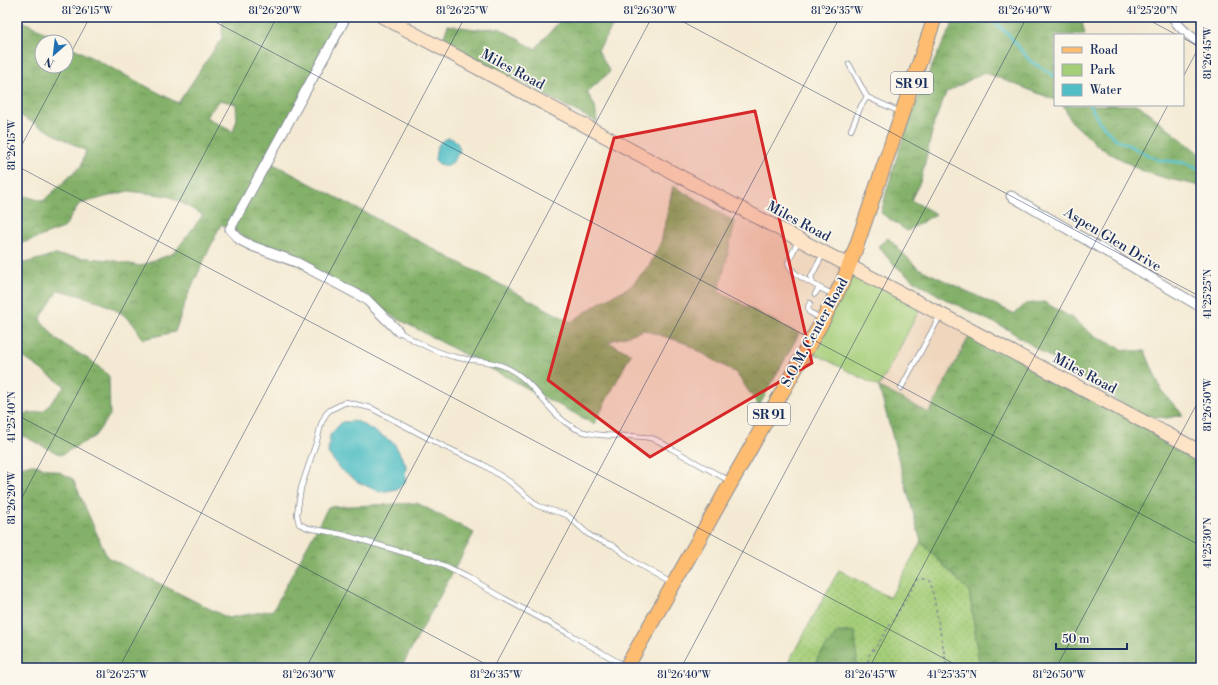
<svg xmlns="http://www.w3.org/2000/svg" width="1218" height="685" viewBox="0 0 1218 685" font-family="'Libre Bodoni',serif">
	<defs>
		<pattern id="grass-dots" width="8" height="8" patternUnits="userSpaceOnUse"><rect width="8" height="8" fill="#a5ce79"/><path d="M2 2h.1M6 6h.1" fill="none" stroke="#8db16b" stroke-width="1.8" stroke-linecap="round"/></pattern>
		<pattern id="forest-crowns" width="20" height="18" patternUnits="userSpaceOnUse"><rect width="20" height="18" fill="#84b169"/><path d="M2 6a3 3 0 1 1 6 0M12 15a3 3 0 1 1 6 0" fill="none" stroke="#6b905a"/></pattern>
	</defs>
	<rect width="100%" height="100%" fill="#fbf7ec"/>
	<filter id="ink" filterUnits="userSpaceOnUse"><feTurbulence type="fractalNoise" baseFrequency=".025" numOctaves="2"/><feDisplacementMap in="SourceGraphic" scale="8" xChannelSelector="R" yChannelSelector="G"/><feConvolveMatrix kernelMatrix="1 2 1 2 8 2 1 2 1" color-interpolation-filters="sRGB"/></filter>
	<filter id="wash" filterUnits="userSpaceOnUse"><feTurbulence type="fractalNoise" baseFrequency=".012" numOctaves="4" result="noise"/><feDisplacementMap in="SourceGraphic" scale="16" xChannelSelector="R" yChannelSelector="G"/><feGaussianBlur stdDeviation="0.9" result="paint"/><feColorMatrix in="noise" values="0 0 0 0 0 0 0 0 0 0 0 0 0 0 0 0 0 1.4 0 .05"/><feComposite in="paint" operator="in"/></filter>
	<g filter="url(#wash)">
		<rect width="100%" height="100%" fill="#f4ead3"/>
		<path fill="#efd6bc" d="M739,208L849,266L811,340L719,292Z
			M922,305L972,331L929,414L879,387Z"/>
		<path fill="url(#grass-dots)" stroke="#607e6c" d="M921,542L1045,668H785L839,570L890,598Z"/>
		<path fill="url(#forest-crowns)" stroke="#507064" fill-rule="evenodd" d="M223,17H346L268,161L571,322L599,303L631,286L650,264L661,242L673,186L735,222L719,292L799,334L759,406L736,373L685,343L644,330L608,342L631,354L594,424L221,224L187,297L175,332L143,339C139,333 134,324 129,319C108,302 84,296 58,290L40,319L57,340L93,362L109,376L110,415L95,436L61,455L17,433V415L44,411L65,386L23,357L17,355V313C28,301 20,279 17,265L54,255L110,260L140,266L174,253L203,215L169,196L128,191L79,204L64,228L17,245V194L43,201L81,166L86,151L17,114V18L63,42H42V66H66V44L178,103L222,38ZM220,100L236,104L237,119L233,132L206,117Z
			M563,17H617L611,29L598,50L610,72L587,92L595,106L597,122L442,42L448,25L474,29L499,28L535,49Z
			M943,17H1081L1085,35H1055V100L984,72L946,93L934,123L921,180L911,200L936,214L907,231L881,213C897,148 921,83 953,24L942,18Z
			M1063,105H1139L1201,155V188L1196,185L1165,178L1140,170L1099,147L1071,121Z
			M888,238L918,268L1015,314L1025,304L1044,302L1072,318L1093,335L1124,350L1145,351L1161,390L1183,415L1167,418L1138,415L1007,329L947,300L914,281L892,263L878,246Z
			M972,331L1201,452V668H980L969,591L921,542L879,387L929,413Z
			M31,464L59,472L73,479L107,557L228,618L273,610L328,507L417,503L474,533L401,668H298L289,664L279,668H17V468Z
			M838,632H855L857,665L856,668H814L818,657Z"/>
		<path fill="#a5ce79" stroke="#607e6c" d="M849,266L922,305L879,387L806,349Z"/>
		<path fill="#50bec4" stroke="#367691" d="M449,138C456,139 458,143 460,151L452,163L446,166L439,164L435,160C436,150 437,140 449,138Z
			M357,421L394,443L406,465L405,482L398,489L380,492L358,482L340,469L328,453L330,435L342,422Z"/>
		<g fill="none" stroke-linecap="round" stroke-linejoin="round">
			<path stroke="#50bec4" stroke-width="3" d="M988,17L1009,35L1030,61L1055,76
				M1090,105L1098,120L1114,138L1158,160L1186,163L1201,171"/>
		</g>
	</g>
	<g filter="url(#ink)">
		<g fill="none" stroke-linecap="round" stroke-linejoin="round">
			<defs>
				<path id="lane" d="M849,64L867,97L900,112
					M851,130L861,106L867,97
					M798,241L788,263C792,274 803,278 813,284
					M822,289L813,284L811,277L823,254
					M815,294L819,288L822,289L834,295
					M810,303L808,307L809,312L822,319
					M398,331C416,342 434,352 455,357C471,361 488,360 503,366C538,380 546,417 581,431C603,439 628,433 650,438C657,439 665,445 672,449C691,460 711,471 730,481
					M901,388L940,316
					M625,666L568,633L503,598L466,577L436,562L341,534L308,528L299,524L297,514L301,488L318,437L321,424L326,414L330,410L346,402L371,408L443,446L482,464L510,482L538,506L567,515L588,534L594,538L614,546L636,563L673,584"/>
				<path id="street" d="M346,17L230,229L240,240L252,246L296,262L366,299L398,331
					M1173,17C1178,27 1191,37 1201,43
					M1011,196L1201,307"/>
				<path id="secondary" d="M383,17L668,170L1201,452"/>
				<path id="primary" d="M626,668L823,320L843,281L854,253L935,17"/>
			</defs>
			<use href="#lane" stroke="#888c98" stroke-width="6"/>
			<use href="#street" stroke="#888c98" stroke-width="11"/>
			<use href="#secondary" stroke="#888c98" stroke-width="15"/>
			<use href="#primary" stroke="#888c98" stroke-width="16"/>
			<path stroke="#888c98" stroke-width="1.5" stroke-dasharray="3 3" stroke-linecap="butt" d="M867,668L869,655L878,644L919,579H927L930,582L932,588L947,668"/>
			<use href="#lane" stroke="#fff" stroke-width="4.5"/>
			<use href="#street" stroke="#fff" stroke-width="9"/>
			<use href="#secondary" stroke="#fee4c6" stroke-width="13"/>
			<use href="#primary" stroke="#fdbc70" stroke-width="14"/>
		</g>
	</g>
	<path fill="#d62828" fill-opacity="0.2" stroke="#d62828" stroke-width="3" stroke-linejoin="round" d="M755,111L812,363L650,457L548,380L614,138Z"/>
	<path fill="none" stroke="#1b2f5e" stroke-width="1" stroke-opacity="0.45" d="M206,17L1201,546M674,17L1201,297M1143,17L1177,35M1183,38L1201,48M66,62L90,17M1183,77L1201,43M17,154L64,66M17,166L962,668M17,415L493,668M17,507L277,17M17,664L25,668M119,668L465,17M306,668L652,17M494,668L840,17M681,668L1027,17M869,668L1168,105M1056,668L1201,396"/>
	<g text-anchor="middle" stroke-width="3.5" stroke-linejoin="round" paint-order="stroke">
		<g fill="#fbf7ec" stroke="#5e6b89" stroke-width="1">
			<rect x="891" y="72" width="42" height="22" rx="3"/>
			<rect x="748" y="403" width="42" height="22" rx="3"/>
		</g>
		<g font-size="13" font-weight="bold" fill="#1b2f5e">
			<text x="912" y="88">SR 91</text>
			<text x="769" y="419">SR 91</text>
		</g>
		<g font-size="14" fill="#1b2f5e" stroke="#fbf7ec">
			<text transform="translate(513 69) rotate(28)" y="5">Miles Road</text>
			<text transform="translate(799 221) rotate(28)" y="5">Miles Road</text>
			<text transform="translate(1113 239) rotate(31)" y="5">Aspen Glen Drive</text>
			<text transform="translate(814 332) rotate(-61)" y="5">S.O.M. Center Road</text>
			<text transform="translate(1085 373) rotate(28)" y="5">Miles Road</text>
		</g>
	</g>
	<rect width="1218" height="685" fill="none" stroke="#fbf7ec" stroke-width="44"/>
	<rect x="1054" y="34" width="130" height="72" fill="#fbf7ec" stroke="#a1a7b3"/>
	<rect x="1062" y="47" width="20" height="6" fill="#fdbc70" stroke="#a1a7b3"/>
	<text x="1090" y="54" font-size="12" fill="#1b2f5e">Road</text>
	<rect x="1062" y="64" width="20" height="12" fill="#a5ce79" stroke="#a1a7b3"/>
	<text x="1090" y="74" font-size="12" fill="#1b2f5e">Park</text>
	<rect x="1062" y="84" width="20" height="12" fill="#50bec4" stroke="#a1a7b3"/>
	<text x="1090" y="94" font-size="12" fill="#1b2f5e">Water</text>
	<g transform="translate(54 54) rotate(208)"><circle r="19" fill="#fbf7ec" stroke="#a1a7b3"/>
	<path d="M0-3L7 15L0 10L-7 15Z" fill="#1f6fb2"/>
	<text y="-6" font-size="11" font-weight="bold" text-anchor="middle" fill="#1b2f5e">N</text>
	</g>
	<path d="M1056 643v6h71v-6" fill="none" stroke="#1b2f5e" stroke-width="2"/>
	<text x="1062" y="643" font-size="12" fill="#1b2f5e" stroke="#fbf7ec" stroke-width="3" paint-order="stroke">50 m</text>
	<rect x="22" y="22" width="1174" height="641" fill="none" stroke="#1b2f5e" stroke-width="1.5"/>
	<g font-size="10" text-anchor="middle" fill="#1b2f5e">
		<text x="87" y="14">81°26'15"W</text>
		<text x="275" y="14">81°26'20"W</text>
		<text x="462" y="14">81°26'25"W</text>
		<text x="650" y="14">81°26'30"W</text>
		<text x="837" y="14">81°26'35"W</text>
		<text x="1025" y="14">81°26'40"W</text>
		<text x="1152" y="14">41°25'20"N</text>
		<text transform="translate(1207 53) rotate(-90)" y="4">81°26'45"W</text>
		<text transform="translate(11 145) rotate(-90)" y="4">81°26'15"W</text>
		<text transform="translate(1207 294) rotate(-90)" y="4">41°25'25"N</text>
		<text transform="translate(1207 405) rotate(-90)" y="4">81°26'50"W</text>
		<text transform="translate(11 417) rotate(-90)" y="4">41°25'40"N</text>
		<text transform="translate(11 498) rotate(-90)" y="4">81°26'20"W</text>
		<text transform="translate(1207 543) rotate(-90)" y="4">41°25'30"N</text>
		<text x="122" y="678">81°26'25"W</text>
		<text x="309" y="678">81°26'30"W</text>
		<text x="496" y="678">81°26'35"W</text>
		<text x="684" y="678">81°26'40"W</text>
		<text x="871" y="678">81°26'45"W</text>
		<text x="952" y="678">41°25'35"N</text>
		<text x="1059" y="678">81°26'50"W</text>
	</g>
</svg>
